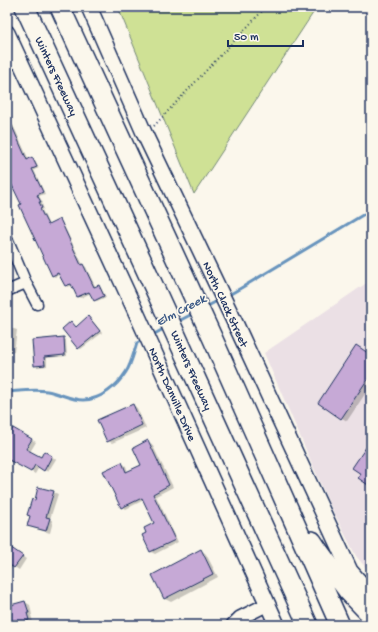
<svg xmlns="http://www.w3.org/2000/svg" width="378" height="632" viewBox="0 0 378 632" font-family="'Gochi Hand',sans-serif">
	<rect width="100%" height="100%" fill="#fbf7ec"/>
	<filter id="ink" filterUnits="userSpaceOnUse"><feTurbulence type="fractalNoise" baseFrequency=".025" numOctaves="2"/><feDisplacementMap in="SourceGraphic" scale="8" xChannelSelector="R" yChannelSelector="G"/><feConvolveMatrix kernelMatrix="1 2 1 2 8 2 1 2 1" color-interpolation-filters="sRGB"/></filter>
	<g filter="url(#ink)">
		<path fill="#ebe0e5" d="M371,280V574L356,556L329,503L264,353Z
			M259,617H262L265,618L269,622L270,625H244Z"/>
		<path fill="#cfe195" stroke="#75887a" d="M118,7H317L194,194Z"/>
		<path fill="#0003" d="M7,112L29,160L32,159L35,160L39,168L34,170L45,194L39,196L43,203L42,204L44,209L42,210L49,225L60,220L62,222L83,265L86,267L96,288L99,286L101,288L106,297L97,301L94,300L91,293L81,298L78,297L73,285L68,287L66,286L60,274L55,277L52,275L23,204L7,173Z
			M88,318L91,319L102,333L81,349L79,348L77,328Z
			M7,328L14,329L17,330L14,352L7,351Z
			M63,338L66,340L67,356L47,358V366L38,367L35,365Z
			M371,356V385L347,421L342,418Z
			M133,405L137,408L146,428L112,443L108,441Z
			M13,429L36,442L30,452L41,458L45,453L56,459L48,472L39,467L35,474L14,461L13,463L7,460V440Z
			M148,442L152,444L173,487L156,496L178,542L155,554L151,552L143,536L148,534L155,523L144,500L126,509L122,507V463L126,466L128,472L142,465Z
			M53,492L58,494L50,519L53,521L50,533L33,528L29,525L35,501Z
			M7,546L26,559L19,570L13,566L7,575Z
			M201,550L206,554L218,577L171,602L165,599L153,575Z
			M25,602L30,605L32,615H31L33,622L27,624L28,625H8L7,621V607Z"/>
		<g fill="none" stroke-linecap="round" stroke-linejoin="round">
			<path stroke="#6894bd" stroke-width="3" d="M227,296L241,288L371,210
				M206,307L219,300
				M177,322L194,313
				M151,336L165,328
				M7,392C21,391 34,389 47,391C59,393 71,400 83,400C101,400 117,386 126,372C131,365 134,352 137,343L144,339"/>
		</g>
		<path fill="#c6a9d6" stroke="#1b2f5e" d="M7,115L27,160L32,157L37,167L32,169L43,192L37,195L41,202H39L42,208L40,209L48,225L60,219L81,265L83,264L94,287L99,285L104,296L94,301L89,292L77,297L71,284L65,286L58,273L52,276L19,205L21,204L7,175Z
			M88,316L100,331L78,349L62,329L71,321L76,327Z
			M64,337L65,355L44,357L45,365L34,366L32,340Z
			M356,345L371,355V383L367,380L341,419L318,403Z
			M133,404L142,425L107,442L97,420Z
			M13,428L32,439L26,449L41,457L44,451L52,456L44,471L35,465L31,472L7,459V438Z
			M148,440L169,485L153,494L175,540L150,552L142,535L146,533L144,528L154,523L142,498L121,508L103,471L122,462L126,472L141,465L133,448Z
			M371,440V487L358,478L361,474L352,468Z
			M38,487L54,491L46,517L50,518L46,531L27,526L30,516L27,515L32,499L35,500Z
			M7,545L23,556L14,568L7,563Z
			M201,549L213,574L164,599L152,575Z
			M25,601L29,613H27L29,620L24,622L25,625H7V606Z"/>
		<g fill="none" stroke-linecap="round" stroke-linejoin="round">
			<defs>
				<path id="minor" d="M7,66L19,60
					M7,238L26,283L37,304
					M7,291L26,283"/>
				<path id="tertiary" d="M233,625L240,618L268,604"/>
				<path id="secondary" d="M89,7L145,135L236,325L350,571L371,595
					M7,33L136,312L277,625"/>
				<path id="motorway" d="M25,7L159,298L308,625
					M60,7L212,337L340,625
					M312,541L318,550L348,591L371,615"/>
			</defs>
			<use href="#minor" stroke="#1b2f5e" stroke-width="13"/>
			<use href="#tertiary" stroke="#1b2f5e" stroke-width="16"/>
			<use href="#secondary" stroke="#1b2f5e" stroke-width="18"/>
			<use href="#motorway" stroke="#1b2f5e" stroke-width="22"/>
			<path stroke="#1b2f5e" stroke-width="2" stroke-dasharray="1 3" stroke-linecap="butt" d="M154,126L266,7"/>
			<use href="#minor" stroke="#fbf7ec" stroke-width="10"/>
			<use href="#tertiary" stroke="#fbf7ec" stroke-width="13"/>
			<use href="#secondary" stroke="#fbf7ec" stroke-width="15"/>
			<use href="#motorway" stroke="#fbf7ec" stroke-width="19"/>
		</g>
	</g>
	<g text-anchor="middle" stroke-width="3.5" stroke-linejoin="round" paint-order="stroke">
		<g font-size="12" fill="#1b2f5e" stroke="#fbf7ec">
			<text transform="translate(57 76) rotate(65)" y="4">Winters Freeway</text>
			<text transform="translate(226 304) rotate(65)" y="4">North Clack Street</text>
			<text transform="translate(192 370) rotate(66)" y="4">Winters Freeway</text>
			<text transform="translate(173 394) rotate(66)" y="4">North Danville Drive</text>
		</g>
		<g font-size="13" font-style="italic" fill="#3b5986" stroke="#fbf7ec">
			<text transform="translate(180 309) rotate(-28)" y="5">Elm Creek</text>
		</g>
	</g>
	<rect width="378" height="632" fill="none" stroke="#fbf7ec" stroke-width="24"/>
	<rect x="12" y="12" width="354" height="608" fill="none" stroke="#1b2f5e" stroke-width="1.5" filter="url(#ink)"/>
	<path d="M228 40v6h75v-6" fill="none" stroke="#1b2f5e" stroke-width="2"/>
	<text x="234" y="40" font-size="12" fill="#1b2f5e" stroke="#fbf7ec" stroke-width="3" paint-order="stroke">50 m</text>
</svg>
